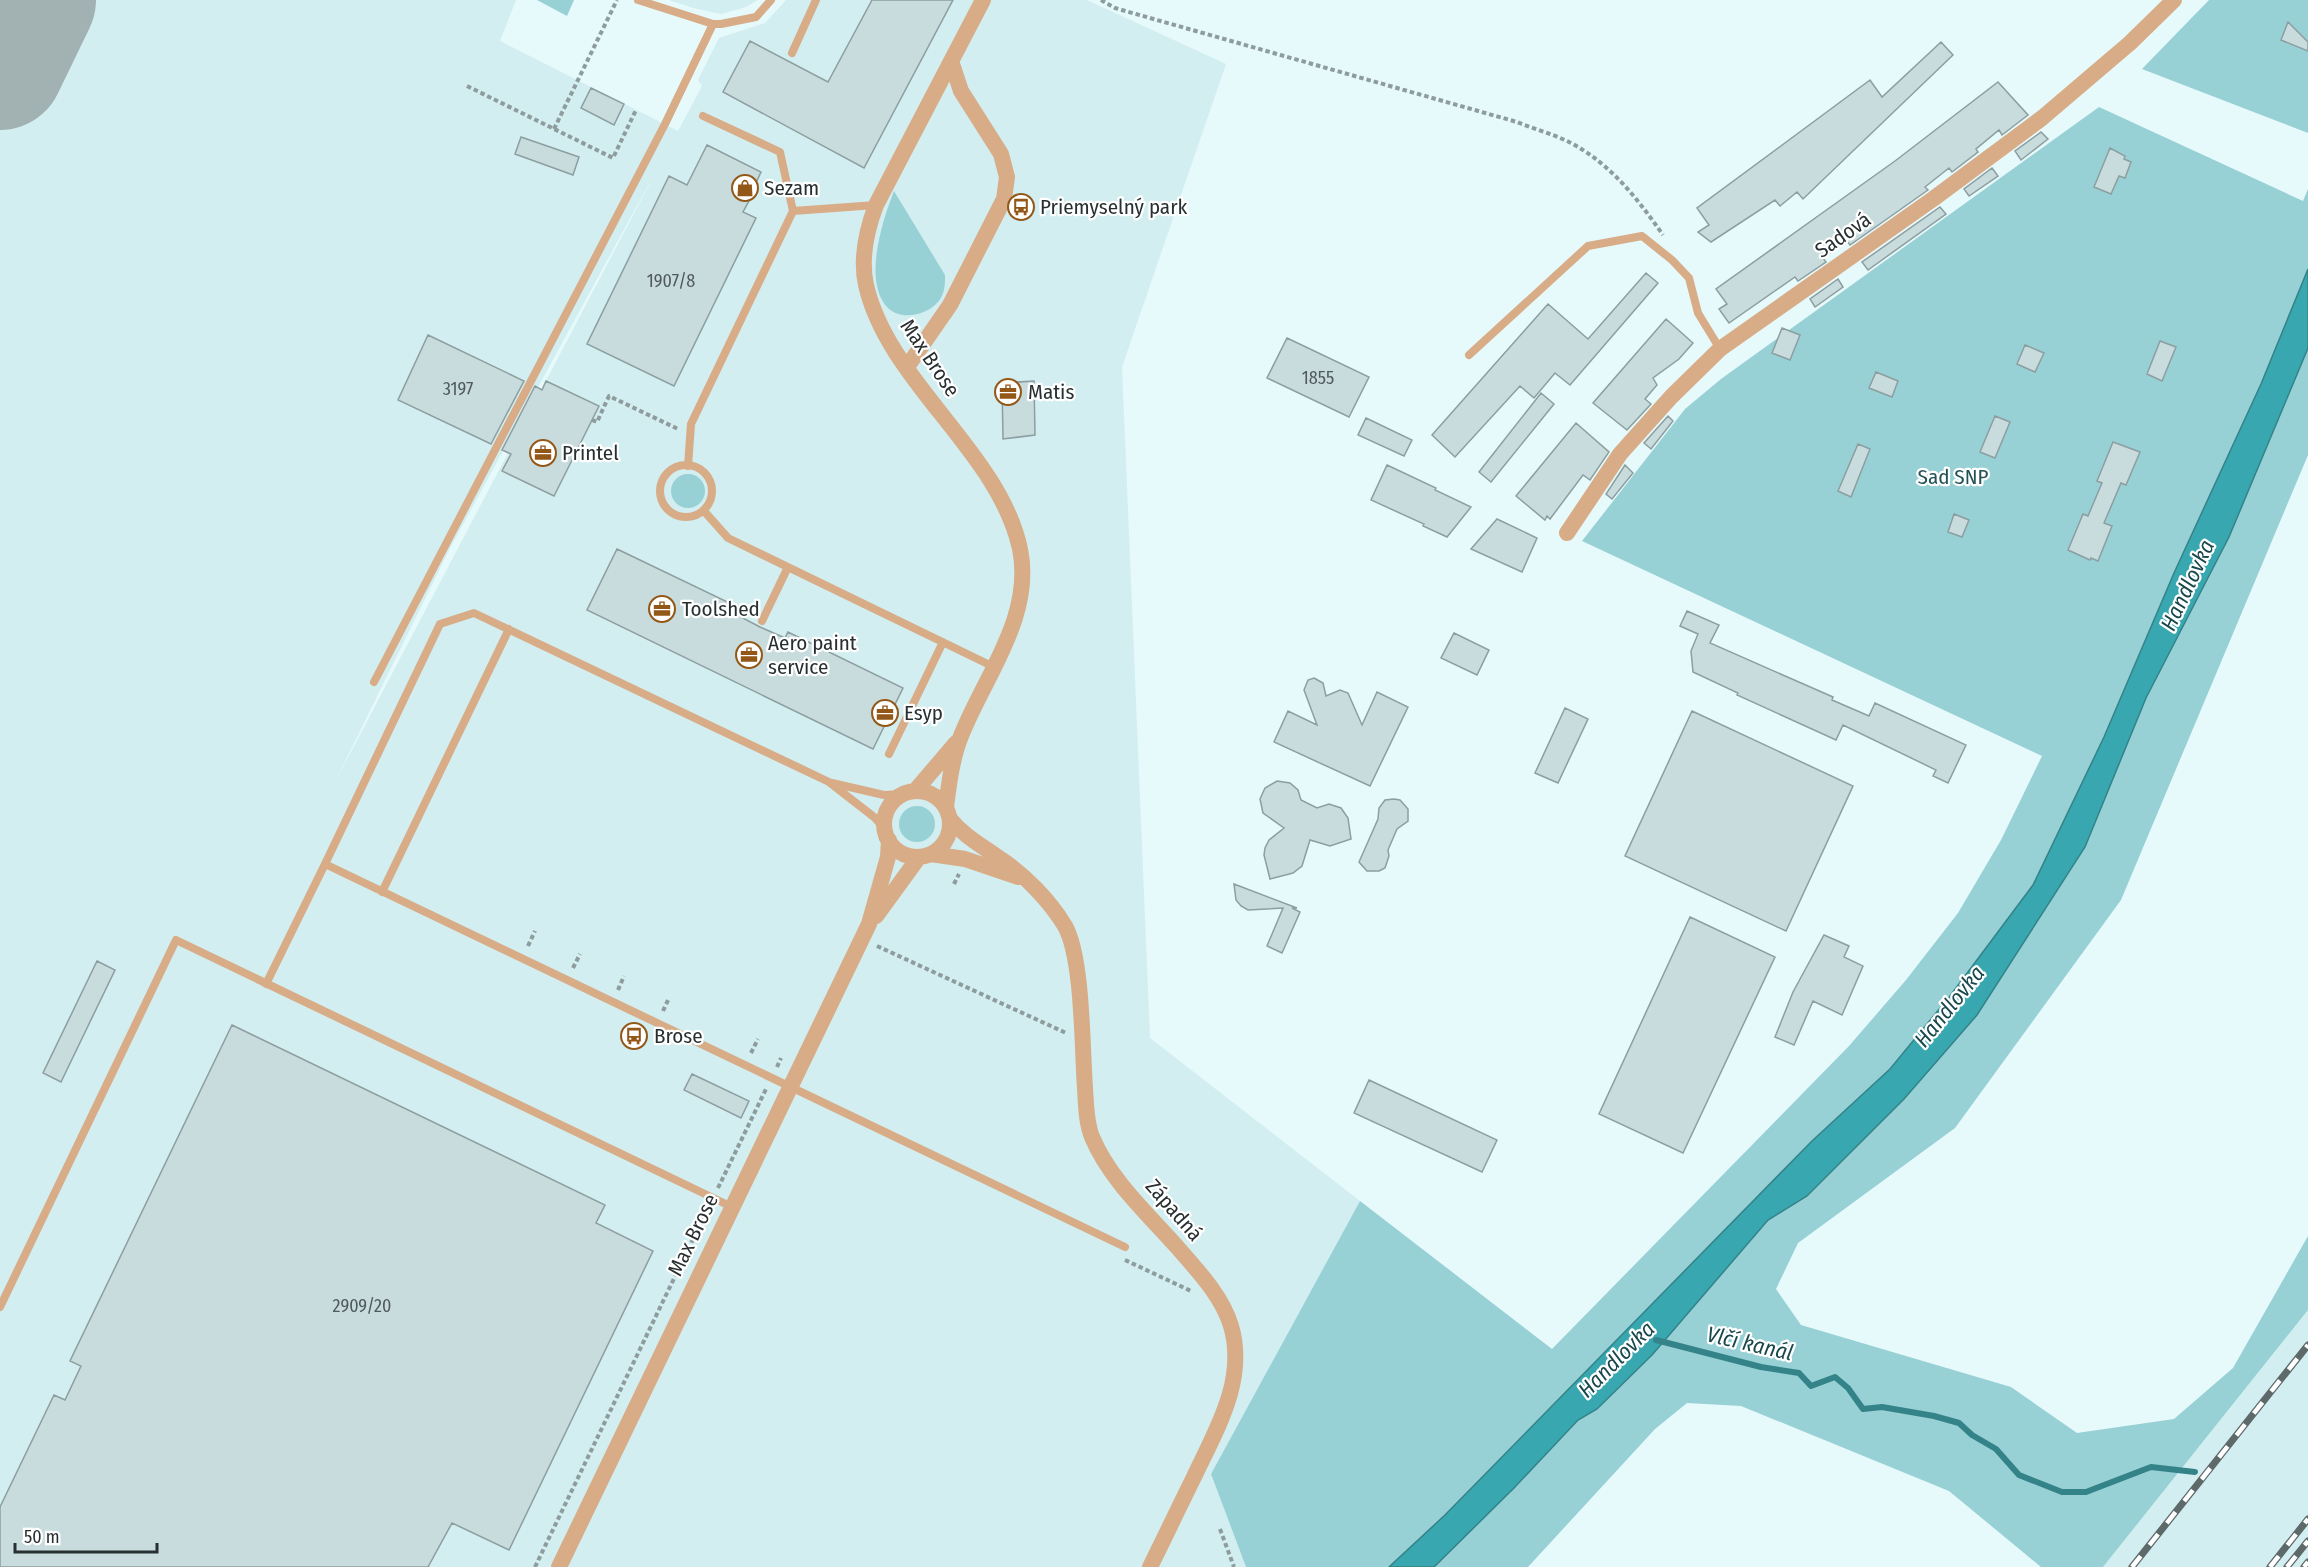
<svg xmlns="http://www.w3.org/2000/svg" width="2308" height="1567" viewBox="0 0 2308 1567" font-family="'Fira Sans Condensed',sans-serif">
	<rect width="100%" height="100%" fill="#e6f9fb"/>
	<path fill="#d2eef0" fill-rule="evenodd" d="M0,0H516L500,41L678,131L702,86L698,80L719,38L765,23L786,0H1087L1226,64L1122,367L1150,1038L1360,1201L1211,1474L1246,1567H0ZM650,182V183L333,786L449,550Z
		M669,0H758L746,7L721,14L693,8Z
		M2308,1310V1567H2103Z"/>
	<path fill="#97d0d5" d="M537,0H574L567,16Z
		M2209,0H2308V133L2142,69Z
		M2099,107L2303,201L2308,189V455L2121,900L1955,1128L1798,1243L1776,1289L1801,1325L2011,1387L2077,1433L2174,1419L2233,1368L2308,1236V1310L2103,1567H2041L1949,1491L1741,1406L1687,1403L1655,1429L1528,1567H1246L1211,1474L1360,1201L1552,1349L1849,1046L1906,980L1958,913L2001,840L2042,756L1582,541L1685,409L1721,379Z
		M894,191L945,275C945,285 945,294 938,302C927,315 901,321 888,308C862,282 883,219 894,191Z
		M671 491a17 17 0 1 1 34 0a17 17 0 1 1-34 0Z
		M899 824a18 18 0 1 1 36 0a18 18 0 1 1-36 0Z"/>
	<path fill="#38a7af" stroke="#338389" stroke-width="1.5" d="M2308,269V348L2229,537L2146,698L2085,847L1977,1015L1904,1099L1807,1196L1768,1220L1652,1355L1597,1409L1578,1420L1514,1488L1434,1567H1389L1445,1515L1812,1141L1890,1069L1950,996L2033,885L2104,737L2174,573L2261,384Z"/>
	<g fill="none" stroke-linecap="round" stroke-linejoin="round">
		<path stroke="#338389" stroke-width="6" d="M1656,1340L1761,1367L1799,1373L1811,1386L1835,1377L1848,1388L1863,1409L1882,1407L1934,1416L1959,1423L1972,1435L1996,1449L2019,1475L2062,1492H2086L2151,1467L2195,1472"/>
		<path stroke="#a2b1b2" stroke-width="128" d="M0,66L32,0"/>
	</g>
	<path fill="#c9dcdd" stroke="#8c9e9f" stroke-width="1.5" d="M872,0H953L864,168L723,92L750,41L828,82Z
		M2288,22L2308,42V51L2281,40Z
		M1941,42L1953,55L1803,199L1797,192L1780,206L1775,200L1711,242L1698,232L1709,225L1697,208L1870,80L1882,97Z
		M1998,82L2028,115L2002,135L1999,130L1976,149L1978,152L1952,172L1949,168L1925,187L1928,190L1850,245L1847,241L1823,258L1826,262L1798,281L1795,277L1729,323L1719,309L1727,304L1716,289L1895,161Z
		M591,88L624,104L614,125L581,108Z
		M2041,132L2048,139L2021,160L2015,151Z
		M521,137L579,157L573,175L515,154Z
		M707,145L761,172L754,187L756,188L743,212L756,218L674,386L587,344L669,176L687,185Z
		M2110,148L2125,156L2124,159L2131,162L2125,178L2119,176L2111,194L2094,187Z
		M1992,168L1998,176L1969,196L1964,189Z
		M1940,207L1946,214L1868,270L1862,262Z
		M1646,273L1658,283L1570,385L1555,373L1534,398L1520,386L1455,457L1432,435L1548,304L1588,339Z
		M1838,279L1843,287L1815,307L1810,299Z
		M1666,319L1693,343L1679,359L1653,378L1657,385L1645,399L1651,404L1627,430L1593,403Z
		M1782,328L1800,335L1790,360L1772,353Z
		M428,335L524,381L491,444L398,400Z
		M1287,338L1369,377L1349,417L1267,378Z
		M2160,341L2176,347L2162,381L2147,374Z
		M2025,345L2044,353L2035,372L2017,364Z
		M1876,372L1898,381L1892,397L1869,388Z
		M546,381L599,406L554,496L502,471L511,454L502,450L535,386L542,390Z
		M1034,381L1035,435L1003,439L1002,383Z
		M1541,393L1554,404L1491,482L1479,472Z
		M1668,416L1673,421L1651,449L1644,443Z
		M1995,416L2010,422L1995,458L1980,452Z
		M1366,418L1412,440L1404,456L1358,435Z
		M1576,423L1609,452L1590,480L1583,475L1550,519L1547,516L1545,520L1516,496Z
		M2113,442L2140,452L2126,485L2121,483L2104,523L2112,526L2098,561L2091,558L2090,560L2068,550L2083,514L2088,516L2102,483L2097,481Z
		M1858,444L1870,449L1851,497L1838,491Z
		M1387,465L1436,488L1435,490L1471,507L1447,537L1423,526L1424,524L1371,500Z
		M1625,465L1633,473L1612,499L1606,494Z
		M1954,514L1969,520L1962,537L1948,532Z
		M1497,519L1537,538L1522,572L1471,549Z
		M617,549L738,607L735,614L760,627L785,638L788,632L903,688L873,749L587,610Z
		M1687,611L1719,625L1710,643L1833,697L1832,700L1869,716L1875,703L1966,745L1948,783L1933,776L1936,770L1843,725L1836,740L1737,695L1738,693L1693,672L1691,651L1698,634L1680,626Z
		M1454,633L1489,650L1477,675L1441,658Z
		M1314,678L1323,683L1326,696L1340,690L1348,693L1362,725L1377,692L1408,707L1370,786L1274,742L1288,711L1317,725L1304,690L1308,680Z
		M1565,708L1588,719L1558,783L1535,773Z
		M1692,711L1853,786L1786,931L1625,856Z
		M1277,781L1290,783L1298,790L1301,800L1317,808L1329,804L1341,808L1348,818L1351,839L1330,846L1310,840L1302,866L1293,873L1270,879L1264,855L1265,848L1269,840L1284,828L1263,813L1260,799L1265,788Z
		M1394,799L1400,800L1408,809V821L1397,829L1388,850L1389,856L1385,868L1379,871H1367L1359,862L1378,819L1379,808L1385,800Z
		M1234,884L1297,908H1292L1300,912L1282,953L1267,946L1283,908L1248,910L1241,906L1236,900Z
		M1690,917L1775,957L1683,1153L1599,1114Z
		M1824,935L1849,946L1844,957L1863,966L1842,1015L1813,1001L1794,1045L1775,1037L1793,992Z
		M97,961L115,970L61,1082L43,1073Z
		M232,1025L605,1205L596,1223L653,1251L509,1550L452,1523L428,1567H0V1507L54,1395L65,1400L81,1366L70,1361Z
		M692,1074L749,1101L741,1118L684,1090Z
		M1369,1080L1497,1140L1482,1172L1354,1113Z"/>
	<g fill="none" stroke-linecap="round" stroke-linejoin="round">
		<path stroke="#8e9c9d" stroke-width="4" stroke-dasharray="4.5 3" stroke-linecap="butt" d="M1101,0L1115,8L1157,20L1517,122C1534,129 1553,134 1569,142C1610,163 1637,198 1663,235
			M467,86L613,158L636,110
			M554,129L617,0
			M592,420L597,422L609,396L678,429
			M954,884L959,874
			M528,946L535,931
			M877,946L1066,1033
			M573,968L580,954
			M618,990L624,976
			M663,1011L669,998
			M751,1053L758,1039
			M777,1067L781,1058
			M718,1188L767,1087
			M1125,1260L1191,1291
			M1220,1529L1234,1567
			M535,1567L708,1208"/>
		<path stroke="#d7ac87" stroke-width="8" d="M638,0L713,24H721L756,17L771,0
			M792,53L816,0
			M703,116L780,152L793,211
			M1469,355L1588,246L1642,236L1672,260L1689,278L1698,313L1720,349
			M660 491a26 26 0 1 1 52 0a26 26 0 1 1-52 0Z
			M688,466L691,424L793,211L876,205
			M704,511L728,538L994,667
			M762,621L788,567
			M374,682L665,124L713,24
			M889,754L943,642
			M832,783L884,795L904,794
			M885,829L874,817L829,782L474,613L440,624L325,864L1125,1247
			M382,892L509,629
			M266,984L325,864
			M0,1307L176,940L732,1207"/>
		<path stroke="#d7ac87" stroke-width="16" d="M907,367L950,305L1004,199L1007,177L1001,154L961,91L951,61
			M1567,533L1620,454L1671,397L1720,349L1933,199L2042,118L2130,43L2174,0
			M915,791L956,743
			M884 824a33 33 0 1 1 66 0a33 33 0 1 1-66 0Z
			M946,807C949,784 952,758 961,736C984,677 1034,617 1020,549C999,451 888,382 866,285C860,258 867,229 876,205L983,0
			M950,819C964,836 981,845 999,858C1024,874 1050,901 1065,926C1083,958 1082,1048 1085,1088C1086,1104 1086,1122 1092,1137C1110,1180 1148,1214 1178,1248C1198,1271 1222,1296 1231,1326C1247,1380 1216,1430 1194,1477C1179,1507 1165,1537 1150,1567
			M931,854L965,859L1018,877
			M876,916L919,857
			M559,1567L869,924L888,857L889,840"/>
		<defs>
			<path id="rail" d="M2132,1567L2308,1345
				M2270,1567L2308,1519
				M2287,1567L2308,1541
				M2304,1567L2308,1562"/>
		</defs>
		<use href="#rail" stroke="#5e696a" stroke-width="7"/>
		<use href="#rail" stroke="#fff" stroke-width="4.5" stroke-dasharray="14" stroke-linecap="butt"/>
	</g>
	<defs>
		<symbol id="shop-ring" viewBox="-11 -11 22 22"><circle r="9.5" fill="#fff" stroke="#935717" stroke-width="1.5"/><path d="M-5-2.5h2.3a2.7 3.5 0 0 1 5.4 0H5L5.5 6h-11ZM-1.5-2.5h3a1.5 2.3 0 0 0-3 0Z" fill="#935717"/></symbol>
		<symbol id="bus-ring" viewBox="-11 -11 22 22"><circle r="9.5" fill="#fff" stroke="#935717" stroke-width="1.5"/><path d="M-5-6H5V4H4V6H2V4H-2V6H-4V4H-5ZM-3.5-4V0h7V-4ZM-3.5 1.2v1.5H-2V1.2ZM2 1.2v1.5H3.5V1.2Z" fill="#935717"/></symbol>
		<symbol id="office-ring" viewBox="-11 -11 22 22"><circle r="9.5" fill="#fff" stroke="#935717" stroke-width="1.5"/><path d="M-6-3h4V-5.5h4V-3h4V5H-6ZM-1-4.5V-3h2v-1.5ZM-6 0V1H6V0Z" fill="#935717"/></symbol>
	</defs>
	<g fill-rule="evenodd">
		<use href="#shop-ring" x="730" y="173" width="30" height="30"/>
		<use href="#bus-ring" x="1006" y="192" width="30" height="30"/>
		<use href="#office-ring" x="993" y="377" width="30" height="30"/>
		<use href="#office-ring" x="528" y="438" width="30" height="30"/>
		<use href="#office-ring" x="647" y="594" width="30" height="30"/>
		<use href="#office-ring" x="734" y="640" width="30" height="30"/>
		<use href="#office-ring" x="870" y="698" width="30" height="30"/>
		<use href="#bus-ring" x="619" y="1021" width="30" height="30"/>
	</g>
	<g text-anchor="middle" stroke-width="4.5" stroke-linejoin="round" paint-order="stroke">
		<g font-size="18" fill="#505a5b">
			<text x="671" y="287">1907/8</text>
			<text x="1318" y="384">1855</text>
			<text x="458" y="395">3197</text>
			<text x="362" y="1312">2909/20</text>
		</g>
		<g font-size="21" fill="#282f30" stroke="#fff" text-anchor="start">
			<text x="764" y="195">Sezam</text>
			<text x="1040" y="214">Priemyselný park</text>
			<text x="1028" y="399">Matis</text>
			<text x="562" y="460">Printel</text>
			<text x="682" y="616">Toolshed</text>
			<text x="768" y="650">Aero paint<tspan x="768" dy="24">service</tspan></text>
			<text x="904" y="720">Esyp</text>
			<text x="654" y="1043">Brose</text>
		</g>
		<g font-size="21" fill="#282f30" stroke="#fff">
			<text transform="translate(1843 235) rotate(-35)" y="7">Sadová</text>
			<text transform="translate(930 358) rotate(56)" y="7">Max Brose</text>
			<text transform="translate(1174 1210) rotate(49)" y="7">Západná</text>
			<text transform="translate(693 1235) rotate(-64)" y="7">Max Brose</text>
		</g>
		<g font-size="21" fill="#235255" stroke="#fff">
			<text x="1953" y="484">Sad SNP</text>
		</g>
		<g font-size="22" font-style="italic" fill="#19484c" stroke="#fff">
			<text transform="translate(2187 585) rotate(-65)" y="8">Handlovka</text>
			<text transform="translate(1949 1006) rotate(-51)" y="8">Handlovka</text>
			<text transform="translate(1750 1343) rotate(13)" y="8">Vlčí kanál</text>
			<text transform="translate(1616 1359) rotate(-45)" y="8">Handlovka</text>
		</g>
	</g>
	<path d="M15 1543v9h142v-9" fill="none" stroke="#282f30" stroke-width="3"/>
	<text x="24" y="1543" font-size="18" fill="#282f30" stroke="#ffffff" stroke-width="4.5" paint-order="stroke">50 m</text>
</svg>
